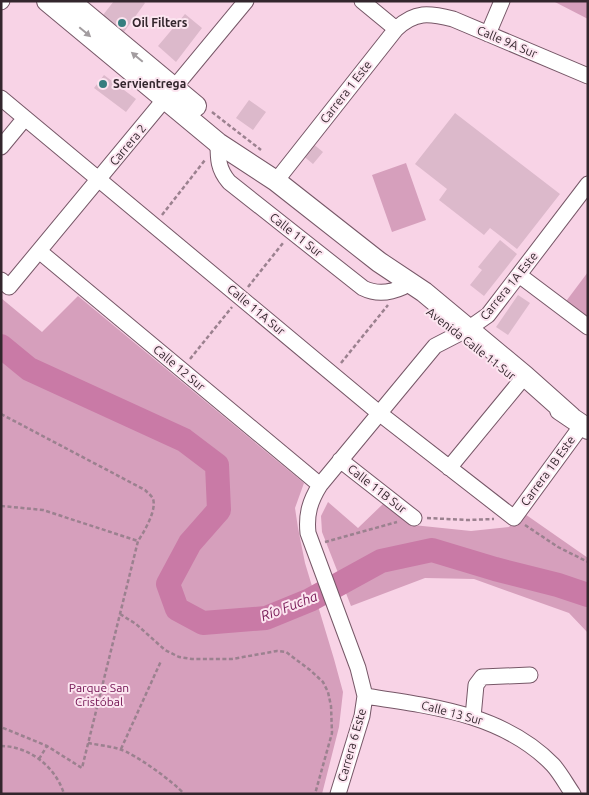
<svg xmlns="http://www.w3.org/2000/svg" width="589" height="795" viewBox="0 0 589 795" font-family="Ubuntu,sans-serif">
	<rect width="100%" height="100%" fill="#f8d3e6"/>
	<path fill="#d69fbc" d="M553,1H588V19Z
		M406,163L426,220L392,232L372,175Z
		M588,272V321L564,304Z
		M78,296L304,483L295,508L298,528L305,563L334,659L343,692L339,727L322,794H1V298L42,332Z
		M328,502L358,528L384,503L413,525L471,531L509,527L522,512L588,558V633L569,613L474,579L425,578L351,606L322,532L321,516Z"/>
	<g fill="none" stroke-linecap="round" stroke-linejoin="round">
		<path stroke="#c97aa6" stroke-width="24" d="M1,346L29,369L184,440L217,465L219,510L190,543L168,584L177,609L203,623L266,618L310,600L381,561L432,550L495,569L558,585L588,595"/>
	</g>
	<path fill="#dcb9cb" d="M114,1H143L145,3L124,32L103,15Z
		M185,14L202,28L176,62L158,46Z
		M104,75L136,99L126,112L94,88Z
		M249,100L266,112L253,130L236,118Z
		M455,113L560,194L517,249L490,228L484,235L439,200L447,189L415,164Z
		M312,143L323,152L313,164L301,154Z
		M500,240L517,254L484,296L470,285L482,270L478,267Z
		M518,295L530,303L508,335L496,327Z"/>
	<g fill="none" stroke-linecap="round" stroke-linejoin="round">
		<defs>
			<path id="minor" d="M362,1L396,29
				M1,2L2,1
				M488,34L502,1
				M1,98L379,413L514,518L582,425
				M218,143C218,159 218,169 229,182L363,288C377,295 390,293 403,287
				M1,147L25,118
				M276,181L396,29C415,11 429,13 453,19L588,76
				M39,251L320,485
				M519,275L588,327
				M1,280L9,287L246,1
				M340,460L414,518
				M449,468L519,383
				M365,696C431,706 504,714 553,765C561,774 566,784 573,794
				M473,717L476,685L482,677L530,675
				M338,794L362,716L365,696L358,668L308,533C306,514 310,501 320,485L435,346L468,329L488,315L588,184"/>
			<path id="major" d="M47,1L218,143L276,181L379,262L424,292L525,376L571,417
				M70,1L196,106
				M560,410L588,429"/>
		</defs>
		<use href="#minor" stroke="#765767" stroke-width="17"/>
		<use href="#major" stroke="#765767" stroke-width="22"/>
		<path stroke="#9b818f" stroke-width="2.5" stroke-dasharray="4 2.5" stroke-linecap="butt" d="M212,112L261,150
			M162,215L205,160
			M248,287L283,243
			M190,359L232,307
			M341,363L388,305
			M1,414L145,490C148,493 152,496 153,499C157,510 144,532 138,541L82,768L47,746L1,727
			M1,506L43,510L138,541
			M427,518L468,520L494,519
			M525,525L558,547L588,562
			M325,542L397,522
			M120,614L136,624L165,650L179,657L192,659H232L277,651L286,652L310,670L323,682L328,692L331,706L332,733L315,794
			M88,743C98,745 109,746 119,749C134,753 174,782 184,794
			M1,746C29,746 56,767 64,794
			M121,749L161,661
			M39,759L47,746"/>
		<use href="#minor" stroke="#fff" stroke-width="15"/>
		<use href="#major" stroke="#fff" stroke-width="20"/>
	</g>
	<defs><path id="oneway-solid" d="M-6-.8H1V-3.2L6.5 0L1 3.2V.8H-6Z" transform="scale(1.25)"/></defs>
	<g fill="#a39da0">
		<use href="#oneway-solid" transform="translate(85 32) rotate(40)"/>
		<use href="#oneway-solid" transform="translate(137 57) rotate(-140)"/>
	</g>
	<g fill="#357e7f" stroke="#fce5f0" stroke-width="2">
		<circle cx="122" cy="23" r="5"/>
		<circle cx="103" cy="84" r="5"/>
	</g>
	<g text-anchor="middle" stroke-width="4" stroke-linejoin="round" paint-order="stroke">
		<g font-size="12" font-weight="bold" fill="#33262d" stroke="#fce5f0" text-anchor="start">
			<text x="132" y="27">Oil Filters</text>
			<text x="113" y="88">Servientrega</text>
		</g>
		<g font-size="12" fill="#33262d" stroke="#fce5f0">
			<text transform="translate(507 42) rotate(23)" y="4">Calle 9A Sur</text>
			<text transform="translate(346 92) rotate(-52)" y="4">Carrera 1 Este</text>
			<text transform="translate(128 145) rotate(-50)" y="4">Carrera 2</text>
			<text transform="translate(296 235) rotate(38)" y="4">Calle 11 Sur</text>
			<text transform="translate(509 286) rotate(-51)" y="4">Carrera 1A Este</text>
			<text transform="translate(256 310) rotate(40)" y="4">Calle 11A Sur</text>
			<text transform="translate(471 344) rotate(38)" y="4">Avenida Calle 11 Sur</text>
			<text transform="translate(179 368) rotate(40)" y="4">Calle 12 Sur</text>
			<text transform="translate(548 471) rotate(-54)" y="4">Carrera 1B Este</text>
			<text transform="translate(377 489) rotate(38)" y="4">Calle 11B Sur</text>
			<text transform="translate(452 713) rotate(15)" y="4">Calle 13 Sur</text>
			<text transform="translate(352 745) rotate(-74)" y="4">Carrera 6 Este</text>
		</g>
		<g font-size="12" fill="#701050" stroke="#fce5f0">
			<text x="99" y="692">Parque San<tspan x="99" dy="14">Cristóbal</tspan></text>
		</g>
		<g font-size="14" font-style="italic" fill="#791c58" stroke="#fce5f0">
			<text transform="translate(289 606) rotate(-21)" y="5">Río Fucha</text>
		</g>
	</g>
	<rect width="589" height="795" fill="none" stroke="#33262d" stroke-width="5"/>
</svg>
